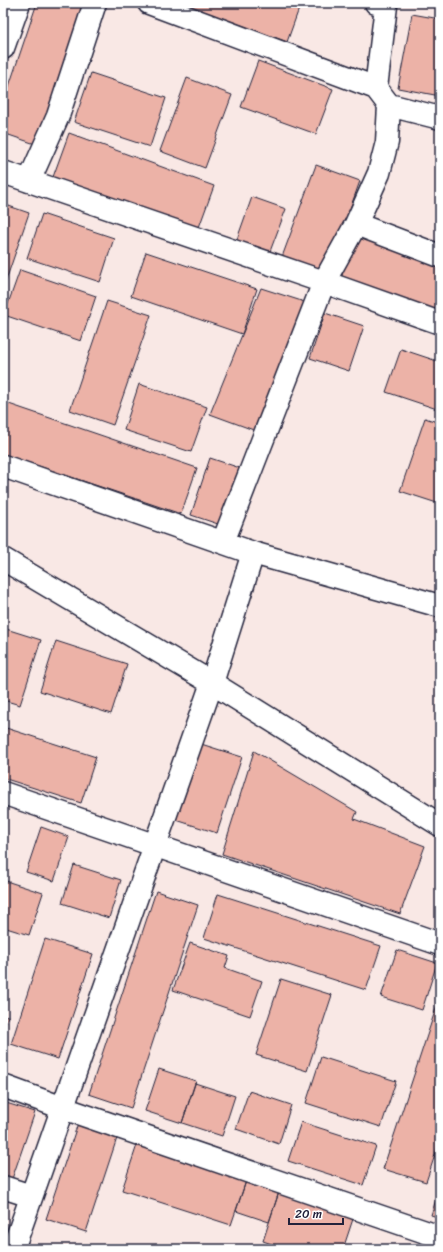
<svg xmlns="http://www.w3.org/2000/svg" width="443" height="1252" viewBox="0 0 443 1252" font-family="Sriracha,sans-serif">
	<rect width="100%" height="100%" fill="#f9e8e5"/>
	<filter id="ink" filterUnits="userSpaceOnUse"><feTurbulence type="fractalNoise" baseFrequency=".025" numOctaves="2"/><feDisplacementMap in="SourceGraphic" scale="8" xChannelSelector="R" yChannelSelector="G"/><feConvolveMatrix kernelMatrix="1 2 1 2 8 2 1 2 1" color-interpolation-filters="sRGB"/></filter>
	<g filter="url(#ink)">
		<path fill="#ecb2a7" stroke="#22223b" d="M3,3H13L3,16Z
			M37,3H85L38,145L3,133V104Z
			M181,3H301L287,42Z
			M412,14L440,19V96L398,88Z
			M258,61L333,89L316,134L241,107Z
			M91,73L166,98L150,147L74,122Z
			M187,78L232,95L205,168L160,151Z
			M69,133L214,186L198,230L53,177Z
			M316,165L360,181L327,273L282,257Z
			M252,197L286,209L269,254L236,242Z
			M3,204L29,213L3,289Z
			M42,214L114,238L100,282L27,258Z
			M356,236L440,266V314L341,278Z
			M146,252L257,289L242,334L131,296Z
			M20,270L96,296L81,341L4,315Z
			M261,288L311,304L259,432L210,414Z
			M107,301L151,315L113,425L70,410Z
			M325,313L364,326L349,371L310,358Z
			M401,349L440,362V410L386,392Z
			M139,384L207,407L191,452L124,430Z
			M3,402L197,468L181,514L3,454Z
			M425,418L440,423V504L400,491Z
			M210,458L246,470L227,527L191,515Z
			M3,628L41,640L20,705L3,700Z
			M56,641L127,664L111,714L40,691Z
			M3,727L96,757L81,803L3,778Z
			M198,743L242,757L217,833L173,819Z
			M254,751L357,812L354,819L425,846L400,914L222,854Z
			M41,827L69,837L54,881L26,872Z
			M74,865L121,880L109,918L62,903Z
			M3,880L43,893L29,935L3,927Z
			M156,891L198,905L131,1108L89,1094Z
			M218,894L381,946L366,990L204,938Z
			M45,939L93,954L58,1059L11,1044Z
			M190,943L229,956L225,968L262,981L250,1016L173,990Z
			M397,950L437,963L422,1010L381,997Z
			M281,979L332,995L307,1071L256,1055Z
			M440,996V1140L426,1182L383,1169Z
			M3,1015L8,1016L3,1031Z
			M321,1057L396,1081L381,1127L306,1103Z
			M159,1069L196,1081L182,1123L145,1111Z
			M195,1083L235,1096L222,1136L182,1123Z
			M249,1091L291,1105L279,1144L236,1129Z
			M3,1102L35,1112L12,1179L3,1176Z
			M301,1122L376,1146L363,1185L288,1161Z
			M78,1123L118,1135L86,1232L46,1219Z
			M137,1145L246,1181L231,1225L122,1190Z
			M246,1181L279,1192L269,1222L236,1211Z
			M440,1187V1218L431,1215Z
			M279,1192L354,1216L343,1249H286L263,1241Z"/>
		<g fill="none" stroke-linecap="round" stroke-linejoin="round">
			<defs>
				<path id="minor" d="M149,3L376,88
					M3,48L19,3
					M389,105L440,118
					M3,172L324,282L440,323
					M29,181L58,116L95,3
					M356,224L440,256
					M3,466L253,553L440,606
					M223,542L324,282L356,224L379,173L387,142L389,105L376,88L386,6L376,3
					M3,559L212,683L440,825
					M3,793L440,944
					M3,1086L63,1108L440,1237
					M3,1187L31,1196
					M13,1249L212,683L253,553"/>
			</defs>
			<use href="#minor" stroke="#22223b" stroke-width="25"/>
			<use href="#minor" stroke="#fff" stroke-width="22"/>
		</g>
	</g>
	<rect width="443" height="1252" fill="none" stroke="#fff" stroke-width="16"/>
	<rect x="8" y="8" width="427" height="1236" fill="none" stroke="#22223b" stroke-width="1.5" filter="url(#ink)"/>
	<path d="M289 1218v6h54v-6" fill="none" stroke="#22223b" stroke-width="2"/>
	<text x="295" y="1218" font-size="12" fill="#22223b" stroke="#ffffff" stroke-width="3" paint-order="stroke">20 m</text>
</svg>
